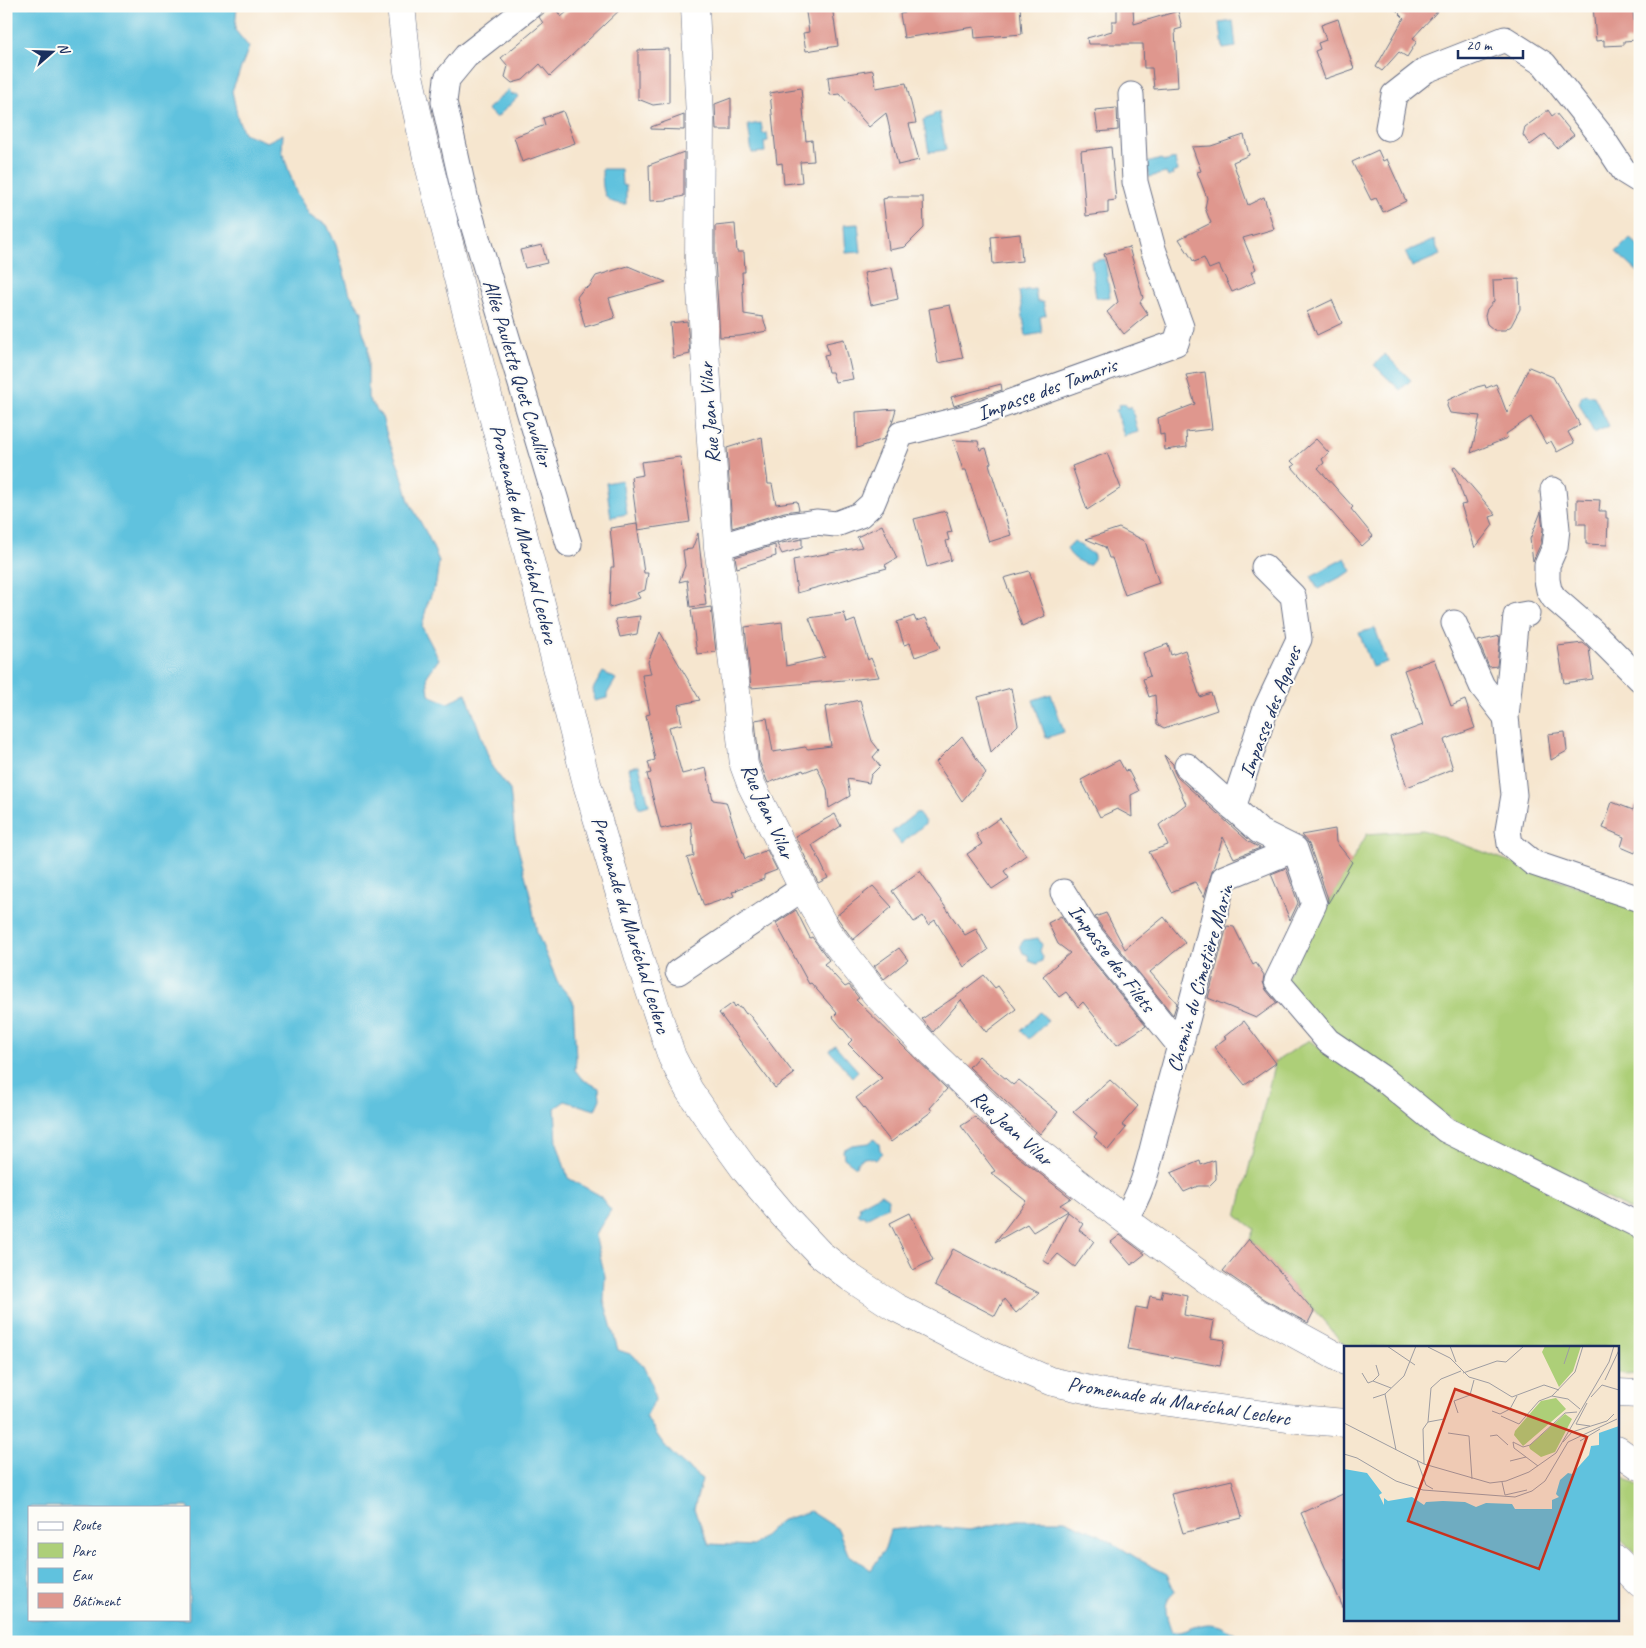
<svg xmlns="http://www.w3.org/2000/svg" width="1646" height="1648" viewBox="0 0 1646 1648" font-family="Caveat,sans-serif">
	<rect width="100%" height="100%" fill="#fdfcf7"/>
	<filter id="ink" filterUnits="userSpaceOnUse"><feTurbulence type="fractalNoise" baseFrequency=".02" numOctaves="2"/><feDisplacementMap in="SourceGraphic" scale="10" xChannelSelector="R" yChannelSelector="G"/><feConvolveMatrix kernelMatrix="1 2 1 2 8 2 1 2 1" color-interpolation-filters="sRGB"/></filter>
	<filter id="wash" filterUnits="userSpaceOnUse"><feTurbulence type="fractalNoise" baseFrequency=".0096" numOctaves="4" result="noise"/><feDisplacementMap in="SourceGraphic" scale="20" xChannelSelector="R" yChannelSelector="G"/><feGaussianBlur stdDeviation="1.12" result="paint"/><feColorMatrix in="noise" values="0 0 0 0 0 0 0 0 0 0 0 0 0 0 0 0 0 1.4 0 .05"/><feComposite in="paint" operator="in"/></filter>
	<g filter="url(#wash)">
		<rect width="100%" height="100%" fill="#f6e6cf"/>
		<path fill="#adcf78" stroke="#647f6b" d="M1423,830L1640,909V1215L1457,1124L1330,1033L1285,980L1367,834Z
			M1309,1040L1330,1056L1640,1236V1375L1617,1373V1347H1345L1331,1329L1250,1239L1254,1229L1237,1216L1275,1062Z
			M1617,1473L1640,1488V1558L1617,1535Z"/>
		<path fill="#60c2de" stroke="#3e789e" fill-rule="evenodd" d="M6,6H237L235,30L249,47L232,91L238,119L244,133L267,142L283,134L282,151L296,192L310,216L327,225L336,245L350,294L362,311V328L368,347V398L382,417L388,439L400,469L409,501L428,536L439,561L436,583L427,605L422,627L439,659L427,676L429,695L448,703L466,693L492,767L510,790L515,836L530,894L537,933L558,983L573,1001L576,1059L575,1070L582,1079L599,1088L600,1099L595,1110L565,1101L555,1108L557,1143L568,1178L599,1195L611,1210L595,1235L605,1276L604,1300L618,1350L633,1355L643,1366L651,1383L655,1400L646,1416C662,1446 675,1459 702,1479L694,1509L709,1544L753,1546L780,1521L810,1511L838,1529L848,1554L871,1570L885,1549L890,1530L928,1526L969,1530L1018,1520H1065L1100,1535L1140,1560L1167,1574L1175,1592C1160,1604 1167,1617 1172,1632C1184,1633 1187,1629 1198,1626C1218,1619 1231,1632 1246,1642H6ZM29,1507H189V1619H29Z
			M1233,21L1236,47L1223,49L1220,23Z
			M508,90L513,95L517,94L519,96L496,118L487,109Z
			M939,112L946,150L929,152L923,120L933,116L934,113Z
			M761,123L763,134L767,133L768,141L764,142L765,152L752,153L748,125Z
			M1162,159L1163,162L1175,159L1177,171L1172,173L1173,175L1168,177L1166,173L1149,177L1146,163Z
			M602,169H621L622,185L626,186V204C601,204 603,190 602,169Z
			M858,224L861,252L846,253L844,225Z
			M1630,238L1640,247V274L1616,252Z
			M1434,240L1440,255L1412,267L1405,252Z
			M1105,259L1110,297L1096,298L1091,261Z
			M1035,289L1037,302H1043L1046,315L1040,317L1042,333L1026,336L1019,291Z
			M1385,354L1411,380L1400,390L1374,365Z
			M1586,394L1592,396H1594L1609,426L1594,433L1579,403L1582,396Z
			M1125,404L1127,408L1131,406L1138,432L1124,436L1116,410L1119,409L1118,405Z
			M622,480L627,514L611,517L606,483Z
			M1074,541L1094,555V559L1089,565C1081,564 1069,556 1067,548Z
			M1345,558L1352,571L1318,589L1311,576Z
			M1375,628L1387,662L1372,667L1359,633Z
			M603,672L616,679L607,694V698L595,701L593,689Z
			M1051,694L1064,732L1046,738L1033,700Z
			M639,765L649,805L639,808L629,768Z
			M917,812L926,823L901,844L892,832Z
			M1038,938L1042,945L1040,951L1043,957L1042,961L1037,964L1029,961L1028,955L1023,953L1020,945L1024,940Z
			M1040,1012L1048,1021L1029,1039L1021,1031Z
			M835,1045L858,1071L852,1077L829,1050Z
			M874,1139L879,1144L880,1150L883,1153L876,1160C869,1156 863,1157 857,1162L856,1167L844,1158L843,1150L852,1145L869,1143Z
			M881,1194L888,1199L887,1207L866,1218L864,1216H860L858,1213L860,1209L859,1206Z"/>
		<g id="blocks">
			<path fill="#df978e" d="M552,6H554L561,17L574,6H624L550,76L540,64L523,80L512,83L505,77L508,66L501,58L543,23L539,17Z
				M805,6H832L838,46L806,51L803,33L809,32Z
				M904,6H1020L1022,34L975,38L974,27L904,38L900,14L905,13Z
				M1392,6H1442L1413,38L1417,41L1407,57L1399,52L1382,71L1376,67L1404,18Z
				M1593,6H1621L1622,12L1633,11L1636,40L1624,41V45L1604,46V40L1596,41Z
				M1133,7L1134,24L1178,11L1182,28L1175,30L1178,87L1154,89L1152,68H1144L1143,44H1088L1087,38L1112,31V21H1117V9Z
				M1338,19L1354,69L1325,79L1315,51L1320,49L1318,43L1326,40L1321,25Z
				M669,49V103L653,105L638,99V50Z
				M873,70L876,88L906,83L916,123L909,124L919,160L898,165L886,113L869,127L840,94L830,95L828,77Z
				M801,88L806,141L812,140L814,161L800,162L802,182L784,184L782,163L777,164L770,93Z
				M731,98V130H716L715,104Z
				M1117,108L1118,130L1098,132L1095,110Z
				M1548,110L1552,116L1556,113L1574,135L1557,148L1545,134L1530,145L1523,135L1525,127Z
				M563,111L575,143L522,162L514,137L545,125L543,118Z
				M684,115V130L651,129V127Z
				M1244,135L1249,155L1233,162L1248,205L1264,197L1274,229L1243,238L1256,269L1251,272L1255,282L1232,292L1219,265L1209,269L1204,258L1194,262L1179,239L1211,223L1205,208L1207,198L1197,172L1201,171L1192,147L1211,146Z
				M1111,147L1116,200L1108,201V213L1086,216L1081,151Z
				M1378,150L1383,161L1387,159L1406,201L1383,212L1376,198L1371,200L1352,162Z
				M684,152V196L666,200L650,201L649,165Z
				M887,197H923L924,228L905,247L889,250L883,199L887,198Z
				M735,224L737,252H744L745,272H742L744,314L763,317L767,331L740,336L720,337L715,260V226Z
				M1020,234L1022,261L993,264L991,237Z
				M542,245L547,263L525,268L520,250Z
				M1129,247L1143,298L1140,302L1148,314L1124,334L1107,312L1118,302L1104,254Z
				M628,266L666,282L609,298L615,318L585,327L577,297L584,288L589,287L596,276Z
				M892,267L898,299L871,305L864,273Z
				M1519,279L1520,309L1511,326L1505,330H1494L1487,324L1485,316L1487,309L1494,301L1493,280Z
				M1332,300L1342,323L1317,335L1307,312Z
				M950,305L963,358L938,363L929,309Z
				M687,321L690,354L673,358L670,323Z
				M844,339L853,379L835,382L832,372H828L824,355L829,354L826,343Z
				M1529,367L1553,377L1580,425L1568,432L1574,443L1557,452L1551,441L1546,444L1531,417L1506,434L1507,438L1471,453L1480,416L1450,413L1447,406L1448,400L1477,387L1485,385L1486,388L1496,384L1507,413Z
				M1205,372L1212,429L1186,432L1187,447L1165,450L1164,434L1160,435L1158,418L1195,404L1186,375Z
				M1001,384L1002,390L954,406L951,397Z
				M896,409L892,423L884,439L857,448L856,412Z
				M762,437L768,484H772L776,504L797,501L799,510L784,512L732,528L727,448Z
				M1316,439L1329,453L1322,459L1324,463L1318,468L1353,507L1351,509L1373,536L1362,546L1292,467L1295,465L1291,461Z
				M953,440L978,441L980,450L986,448L991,463L989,464L1011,535L989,542L966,470H963Z
				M1107,453L1121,488L1087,510L1072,466Z
				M680,457L690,522L638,530L631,477L643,475L641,462Z
				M1455,467L1496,515L1490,517L1493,525L1475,548L1461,505L1466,504L1453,468Z
				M1577,499L1600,500L1599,511H1606V518H1608L1607,545L1586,544V524H1577Z
				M946,511L952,532L947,533L949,540L946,541L951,560L927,567L914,519Z
				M1541,512L1543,529L1541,543L1533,561L1530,539Z
				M637,524L644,573H648L645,590L637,593L640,598L609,608L611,567H614L610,528Z
				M882,525L897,558L885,565L887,568L797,593L793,560L862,547L857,537Z
				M1119,528L1145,541L1159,583L1125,595L1112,558H1109L1105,547L1086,539Z
				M698,533L706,605L690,607L687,580L679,582L685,566L683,550L692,549Z
				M802,539V548L782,554L777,544Z
				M775,545L776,556L737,568L735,557Z
				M1029,571L1045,616L1022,626L1004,578Z
				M711,607L716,652L697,654L691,610Z
				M844,613L847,623L855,620L868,660L871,658L879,677L751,688L745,627L782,622L786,666L825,657L809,618Z
				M640,616L637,634L620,637L615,619Z
				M914,616L916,621L926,618L930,627H932L940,648L915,657L910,643L904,645L897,622Z
				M660,632L700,700L678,705L682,724L669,727L682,774L706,768L713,800L726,802L745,859L767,850L777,870L764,875V879L736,890L737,891L732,892L734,896L704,906L687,858L694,856L691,822L661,829L647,774L651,773L648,762L655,760L646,715L650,714L642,675L651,674L648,662Z
				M1500,636L1497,666L1489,667L1478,641Z
				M1583,643L1589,648L1593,679L1564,683L1558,646Z
				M1168,644L1171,655L1185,650L1200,697L1211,693L1217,710L1164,728L1157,724L1155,695L1149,697L1143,679L1150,676L1143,653Z
				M1434,659L1451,706L1465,700L1475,728L1444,740L1453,769L1407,787L1390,737L1423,725L1404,670Z
				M1011,688L1018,725L991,752L978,697Z
				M860,700L872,741L879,750L873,757L880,766L871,775L869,783L847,779L850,796L829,808L827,789L817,767L804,772L803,770L768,783L759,761L755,720L767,718L773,752L805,747L808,749L831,746L825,707Z
				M1565,732L1567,751L1551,760L1548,734Z
				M962,736L986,773L962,801L936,762Z
				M1164,755L1173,764L1174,771L1177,777L1249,842L1260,848L1234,858L1223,837L1204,897L1195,882L1171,892L1149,852L1168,845L1159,825L1186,804Z
				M1119,760L1125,771L1128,770L1139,791L1131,795L1132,817L1117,809L1100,817L1081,780Z
				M1637,800L1640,801V844L1635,853L1621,847L1624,837L1603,828L1612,802L1633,810Z
				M835,814L841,826L812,845L828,878L818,883L795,836Z
				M1000,818L1026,855L1004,871L1009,878L992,889L967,854L982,844L976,834Z
				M1335,829L1336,842L1352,862L1327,905L1328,899L1309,844L1301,835Z
				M1286,868L1298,903L1290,920L1271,874Z
				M920,871L965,935L976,929L988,950L964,967L935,920L928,925L923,916L914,922L892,891Z
				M873,886L892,907L853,940L836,916Z
				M796,910L810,938L812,937L829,960L824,964L845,987L849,985L859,998L856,1000L947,1089L930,1108L932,1111L891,1142L856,1098L882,1078L848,1044L852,1040L833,1017L837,1013L811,983L809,984L776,923Z
				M1106,913L1125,949L1164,917L1185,943L1150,972L1177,1003L1173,1015L1101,926L1095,917Z
				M1061,916L1078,943L1146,1026L1117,1045L1083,1002L1078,1007L1066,992L1059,997L1043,976L1070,953L1058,944L1048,923Z
				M1227,926L1234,927L1253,965L1256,963L1264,975L1263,982L1266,990L1277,1003L1256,1018L1208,998Z
				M899,948L908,960L884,979L874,966Z
				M984,975L995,988L998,986L1016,1009L986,1032L961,1000L933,1032L922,1019L959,994Z
				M733,1003L735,1007L737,1005L739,1008L741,1007L746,1014L748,1013L794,1074L775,1088L719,1013Z
				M1244,1021L1276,1063L1245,1085L1214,1047L1226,1038L1224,1037Z
				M979,1056L1013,1085L1019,1080L1058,1112L1040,1134L969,1067Z
				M1110,1080L1138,1106L1122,1125L1126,1128L1108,1150L1094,1137L1097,1133L1073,1112Z
				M975,1117L1011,1151L1071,1198L1060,1205L1068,1211L1033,1232L1027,1224L995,1242L1026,1201L991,1173L995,1171L961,1126Z
				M1215,1160L1216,1179L1209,1186H1198L1184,1192L1171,1173L1200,1161L1201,1165Z
				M1068,1212L1083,1224L1079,1230L1094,1241L1075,1267L1058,1254L1049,1264L1043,1260Z
				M910,1213L933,1260L913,1270L890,1223Z
				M1120,1235L1145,1254L1131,1265L1111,1242Z
				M1249,1239L1260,1249L1314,1311L1308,1323L1265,1300L1223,1271Z
				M953,1249L986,1266L1039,1293L1016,1313L1004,1299L995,1316L935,1285Z
				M1163,1290L1187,1295L1184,1315L1214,1321L1211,1338L1225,1340L1220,1366L1128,1349L1136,1307L1147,1309L1150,1296L1161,1298Z
				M1232,1480L1242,1518L1183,1533L1171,1494Z
				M1345,1493V1612L1301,1513Z"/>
		</g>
	</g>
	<g filter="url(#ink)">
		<use href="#blocks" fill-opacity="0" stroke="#686f86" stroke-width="1"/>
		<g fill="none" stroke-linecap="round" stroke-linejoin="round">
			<defs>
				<path id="minor" d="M530,6L466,56L447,79L444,102L466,201L569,544
					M1388,128L1394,95L1426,70L1505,39L1544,64L1599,133L1624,171L1637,179H1640
					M1553,490L1557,529L1555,547L1547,565V580L1549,590L1554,598L1593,632L1640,679
					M718,547L788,526L816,522L836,524L860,515L872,504L901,434L972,416L1176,343L1181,327L1153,249L1135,182L1131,95
					M1527,614L1516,616L1506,717L1514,795L1508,830L1510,844L1533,863L1640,899
					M1454,623L1482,686L1506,717
					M1187,766L1259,831L1295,849
					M1233,808L1265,711L1299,639L1293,596L1264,567
					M1063,892L1089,934L1181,1047
					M678,972L803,888
					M1124,1219C1145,1192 1152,1147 1161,1115C1183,1036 1204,957 1224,878L1295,849L1314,904L1277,981L1328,1041L1382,1078L1446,1130L1640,1226"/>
				<path id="tertiary" d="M695,6L700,119L699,260L718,547L728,618L744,765L751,784L803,888L828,933L876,994L933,1054L1021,1139L1124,1219L1206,1279L1257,1313L1345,1361
					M1617,1393L1640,1394
					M1617,1450L1640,1466"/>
				<path id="secondary" d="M401,6L408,71L427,157L587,784L640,961L672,1057L689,1090L717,1131L746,1171L785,1217L820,1254L851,1278L895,1307L988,1354L1050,1381L1103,1393L1287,1418L1345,1423
					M1617,1560L1640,1583"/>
			</defs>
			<use href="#minor" stroke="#686f86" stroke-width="27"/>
			<use href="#tertiary" stroke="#686f86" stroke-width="29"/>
			<use href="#secondary" stroke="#686f86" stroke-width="29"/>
			<use href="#minor" stroke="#fff" stroke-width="25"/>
			<use href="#tertiary" stroke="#fff" stroke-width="28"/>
			<use href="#secondary" stroke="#fff" stroke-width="28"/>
		</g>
	</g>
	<g text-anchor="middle" stroke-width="4" stroke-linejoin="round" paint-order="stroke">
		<g font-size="21" fill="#1b2f5e" stroke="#fdfcf7">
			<text transform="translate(518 373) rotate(73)" y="7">Allée Paulette Quet Cavallier</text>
			<text transform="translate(1047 389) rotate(-20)" y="7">Impasse des Tamaris</text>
			<text transform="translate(709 413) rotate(-94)" y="7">Rue Jean Vilar</text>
			<text transform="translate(524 534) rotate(76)" y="7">Promenade du Maréchal Leclerc</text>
			<text transform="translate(1270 712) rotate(-69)" y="7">Impasse des Agaves</text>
			<text transform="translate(768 811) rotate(66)" y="7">Rue Jean Vilar</text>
			<text transform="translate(631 925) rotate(73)" y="7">Promenade du Maréchal Leclerc</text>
			<text transform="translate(1112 958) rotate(53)" y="7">Impasse des Filets</text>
			<text transform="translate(1200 978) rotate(-74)" y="7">Chemin du Cimetière Marin</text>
			<text transform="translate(1012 1128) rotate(42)" y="7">Rue Jean Vilar</text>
			<text transform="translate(1179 1401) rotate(9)" y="7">Promenade du Maréchal Leclerc</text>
		</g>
	</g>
	<g transform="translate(1344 1346)">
		<rect width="275" height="275" fill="#f6e6cf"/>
		<path d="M201,0H237L229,25L215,41L198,6ZM212,52L222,63L179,100L170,89L171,85L197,55ZM221,68L228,73L211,106L197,111L186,103L185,100Z" fill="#adcf78"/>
		<path d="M275,80V275H0V123L23,127L38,147L35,149L40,159V152L44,155L68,151L80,159L82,156L99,155L121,156L132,161L142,157L168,158L171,163H208V154L215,151L212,148L216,134L224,127L228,128L245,109L247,100L255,99V87Z" fill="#60c2de"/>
		<path fill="none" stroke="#9e9da2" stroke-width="1" d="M43,0L71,19M106,0L112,16M84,1L106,12L125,31L145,37L168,51L200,39L215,44M220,18L226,0M18,27L24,37L29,35L47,42M119,27L153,15L162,16L180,0M261,34L275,4M29,35L35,29L32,19M41,48L52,104M208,50L231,26L239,0M247,51L258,39L275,44M29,52L41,48L60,30L72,0M243,57L232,78L246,80M148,65L156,68L166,63L173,50M114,67L110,55L126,49L130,34M157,70L175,78L195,55L208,50L224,53L236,63M84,76L100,73M0,77L80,118L146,137L162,135L185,126L212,107L265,16L270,0M104,87L125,90L128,133M146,90L153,89L164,99M236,95L256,83M219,96L228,86L263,75L270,68M0,108L13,112L52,135L79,144L171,151L188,145L201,135L224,96L273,73M73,114L82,139L89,143M166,115L182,111M80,118L79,83L84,76L87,42L97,33L117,25M194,120L170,102L169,96L179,101L186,99L221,67L233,66M158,136L161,149L183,144"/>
		<path fill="#c8321e" fill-opacity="0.15" stroke="#c8321e" stroke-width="2.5" d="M111,43L243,91L195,223L64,175Z"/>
		<rect width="275" height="275" fill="none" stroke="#1b2f5e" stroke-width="2.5"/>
	</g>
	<rect width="1646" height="1648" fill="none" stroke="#fdfcf7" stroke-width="25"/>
	<rect x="28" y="1506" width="162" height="115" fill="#fdfcf7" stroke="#a3aaba"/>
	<rect x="38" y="1522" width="25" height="8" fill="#ffffff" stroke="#a3aaba"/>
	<text x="72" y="1530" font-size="15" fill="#1b2f5e">Route</text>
	<rect x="38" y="1543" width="25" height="15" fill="#adcf78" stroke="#a3aaba"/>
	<text x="72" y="1556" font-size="15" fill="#1b2f5e">Parc</text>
	<rect x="38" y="1568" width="25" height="15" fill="#60c2de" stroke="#a3aaba"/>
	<text x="72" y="1580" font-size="15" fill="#1b2f5e">Eau</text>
	<rect x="38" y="1593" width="25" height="15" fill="#df978e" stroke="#a3aaba"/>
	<text x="72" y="1606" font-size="15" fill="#1b2f5e">Bâtiment</text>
	<g transform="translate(52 52) rotate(70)" stroke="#fdfcf7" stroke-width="4" paint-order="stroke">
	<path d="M0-4L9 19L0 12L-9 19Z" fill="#1b2f5e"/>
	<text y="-8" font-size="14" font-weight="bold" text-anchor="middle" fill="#1b2f5e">N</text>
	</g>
	<path d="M1458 50v8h65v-8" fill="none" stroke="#1b2f5e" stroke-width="2.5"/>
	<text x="1466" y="50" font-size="15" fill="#1b2f5e" stroke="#fdfcf7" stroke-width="4" paint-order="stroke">20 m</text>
</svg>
